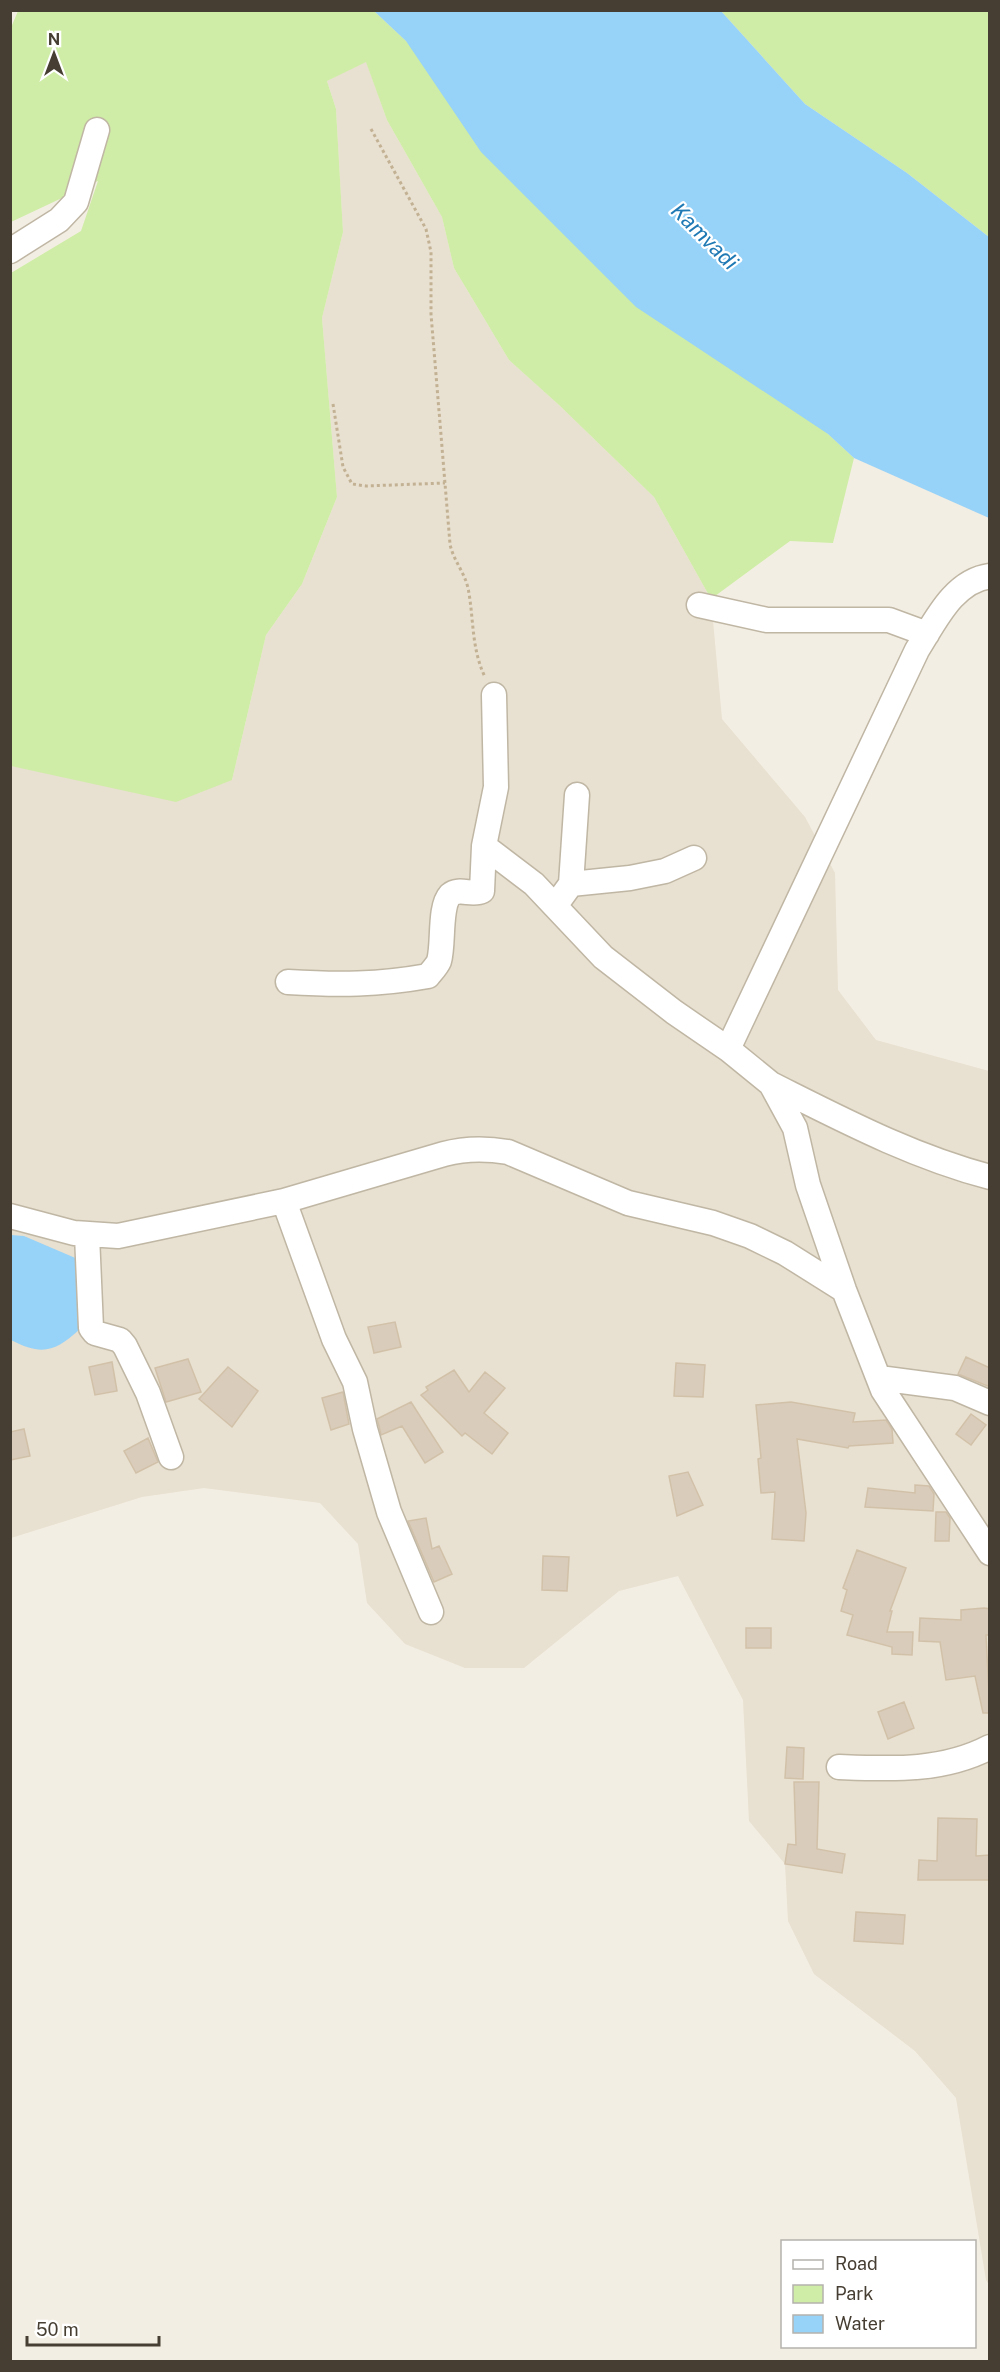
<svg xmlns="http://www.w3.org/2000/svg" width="1000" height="2372" viewBox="0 0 1000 2372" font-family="'Public Sans',sans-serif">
	<rect width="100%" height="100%" fill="#f3eee3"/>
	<path fill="#e8e0d0" d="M366,61L387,120L442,217L454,268L509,360L559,405L654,497L711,599L722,719L805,817L835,873L838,990L876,1040L989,1071V2285L986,2280L956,2098L915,2051L814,1974L788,1921L785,1864L749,1821L743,1700L678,1576L619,1591L524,1668H465L405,1644L367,1603L358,1544L320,1503L204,1488L142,1497L11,1538L10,766L232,780L266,635L302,584L337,497L322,318L343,232L336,109L327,81Z"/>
	<path fill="#cfeda6" d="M18,11H374L854,458L833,543L790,541L711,599L654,497L559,405L509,360L454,268L442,217L387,120L366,62L327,81L336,109L343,232L322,318L337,497L302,584L266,635L232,780L176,802L11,766V273L81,231L98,181L11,222L10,30Z
		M721,11H989V237L907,173L805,104Z"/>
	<path fill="#97d2f8" d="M374,11H721L805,104L907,173L989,237V518L854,458L828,434L636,307L481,152L406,41Z
		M11,1235L24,1236L80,1260V1329C55,1352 42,1356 11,1340Z"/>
	<path fill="#d9ccba" stroke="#d2c1a9" stroke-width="1.5" d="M395,1322L401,1347L374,1353L368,1327Z
		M966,1357L990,1368V1387L958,1374Z
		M188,1359L201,1392L166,1402L155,1368Z
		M112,1362L117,1391L95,1395L89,1367Z
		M676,1363L705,1365L703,1397L674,1396Z
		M228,1367L258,1391L232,1427L199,1399Z
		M454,1370L469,1392L485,1372L505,1388L484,1413L508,1433L492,1454L465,1433L462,1436L421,1395L428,1390L426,1387Z
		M343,1392L349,1424L331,1430L322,1398Z
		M411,1402L443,1452L425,1463L402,1426L381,1435L379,1426L377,1419Z
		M791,1402L855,1413L853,1422L886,1420L892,1429L893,1443L849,1446L848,1448L797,1439L806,1513L804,1541L772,1539L775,1492L761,1493L758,1459L761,1458L756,1405Z
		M971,1414L986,1425L971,1445L956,1434Z
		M24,1429L30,1456L10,1460V1432Z
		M148,1438L158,1462L136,1473L124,1451Z
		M688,1472L703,1505L677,1516L669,1476Z
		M915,1485L929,1486L934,1494L933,1511L865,1507L868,1488L915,1493Z
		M936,1512H946L950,1518L949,1541H935Z
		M426,1518L432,1549L439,1546L452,1574L434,1582L408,1521Z
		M857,1550L906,1568L890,1611H892L887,1632H913L912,1655L892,1654V1647L847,1635L853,1615L841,1611L847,1590L843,1588Z
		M543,1556L569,1557L567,1591L542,1590Z
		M984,1608L990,1609V1635H986L990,1713H983L975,1676L946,1680L940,1642L919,1641L920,1618L961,1620V1610Z
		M746,1628H771V1648H746Z
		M904,1702L914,1728L888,1739L878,1712Z
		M787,1747L804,1748L803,1779L785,1778Z
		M794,1782H819L817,1849L845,1854L842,1873L785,1864L788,1844L796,1845Z
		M938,1818L977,1819L976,1856L990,1855V1880H918L919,1860L937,1861Z
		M856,1912L905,1915L903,1944L854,1941Z"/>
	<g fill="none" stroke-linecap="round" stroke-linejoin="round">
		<defs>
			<path id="minor" d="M10,251L59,220L76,202L97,130
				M990,576C953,581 935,622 917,650L728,1049L771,1084L795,1128L808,1185L844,1290L883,1390L990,1553
				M699,605L767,620H889L927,634
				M484,846L534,884L603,957L674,1012L728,1049
				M571,884L577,795
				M555,906L571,884L630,878L665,871L694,858
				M288,982C338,985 378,985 428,976C431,972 437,966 439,961C444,945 439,907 450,895C459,887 472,896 482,891L484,846L496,787L494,695
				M771,1084C843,1120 911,1156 990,1177
				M284,1201L334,1339L355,1382L365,1429L389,1512L431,1612
				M10,1216L74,1233L118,1236L284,1201L444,1154C466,1148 485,1148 508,1152L628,1203L713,1223L750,1236L785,1253L844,1290
				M87,1235L91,1328L95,1333L120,1340L125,1346L148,1393L171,1457
				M879,1378L955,1388L990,1403
				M839,1767C891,1769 942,1772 990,1747"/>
		</defs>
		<use href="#minor" stroke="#c0b6a4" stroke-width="27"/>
		<path stroke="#c3b194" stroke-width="3" stroke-dasharray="3 3" stroke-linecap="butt" d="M371,129L426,229L431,252V314L450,544C453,560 464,571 468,588C474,618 471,648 485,677
			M333,404L343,467L352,484L366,486L445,483"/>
		<use href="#minor" stroke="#fff" stroke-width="24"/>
	</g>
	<g text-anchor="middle" stroke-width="4.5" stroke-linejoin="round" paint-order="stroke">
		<g font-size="22" font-style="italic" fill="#1f79b4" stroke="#fff">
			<text transform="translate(705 236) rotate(45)" y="8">Kamvadi</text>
		</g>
	</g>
	<rect width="1000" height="2372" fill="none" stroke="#463e32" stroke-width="24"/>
	<rect x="781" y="2240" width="195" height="108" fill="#ffffff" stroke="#b5b2ad" stroke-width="1.5"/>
	<rect x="793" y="2260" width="30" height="9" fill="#ffffff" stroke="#b5b2ad" stroke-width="1.5"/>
	<text x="835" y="2270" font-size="18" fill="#463e32">Road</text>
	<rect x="793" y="2285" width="30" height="18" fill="#cfeda6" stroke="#b5b2ad" stroke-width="1.5"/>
	<text x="835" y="2300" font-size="18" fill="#463e32">Park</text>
	<rect x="793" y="2315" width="30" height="18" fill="#97d2f8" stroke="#b5b2ad" stroke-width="1.5"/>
	<text x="835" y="2330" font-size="18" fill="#463e32">Water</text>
	<g transform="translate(54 54)" stroke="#ffffff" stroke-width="4.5" paint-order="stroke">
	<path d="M0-4.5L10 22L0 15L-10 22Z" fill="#463e32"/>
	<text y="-9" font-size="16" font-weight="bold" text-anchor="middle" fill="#463e32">N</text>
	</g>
	<path d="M27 2336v9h132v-9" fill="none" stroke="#463e32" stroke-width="3"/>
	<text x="36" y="2336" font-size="18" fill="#463e32" stroke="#ffffff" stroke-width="4.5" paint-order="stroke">50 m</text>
</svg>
